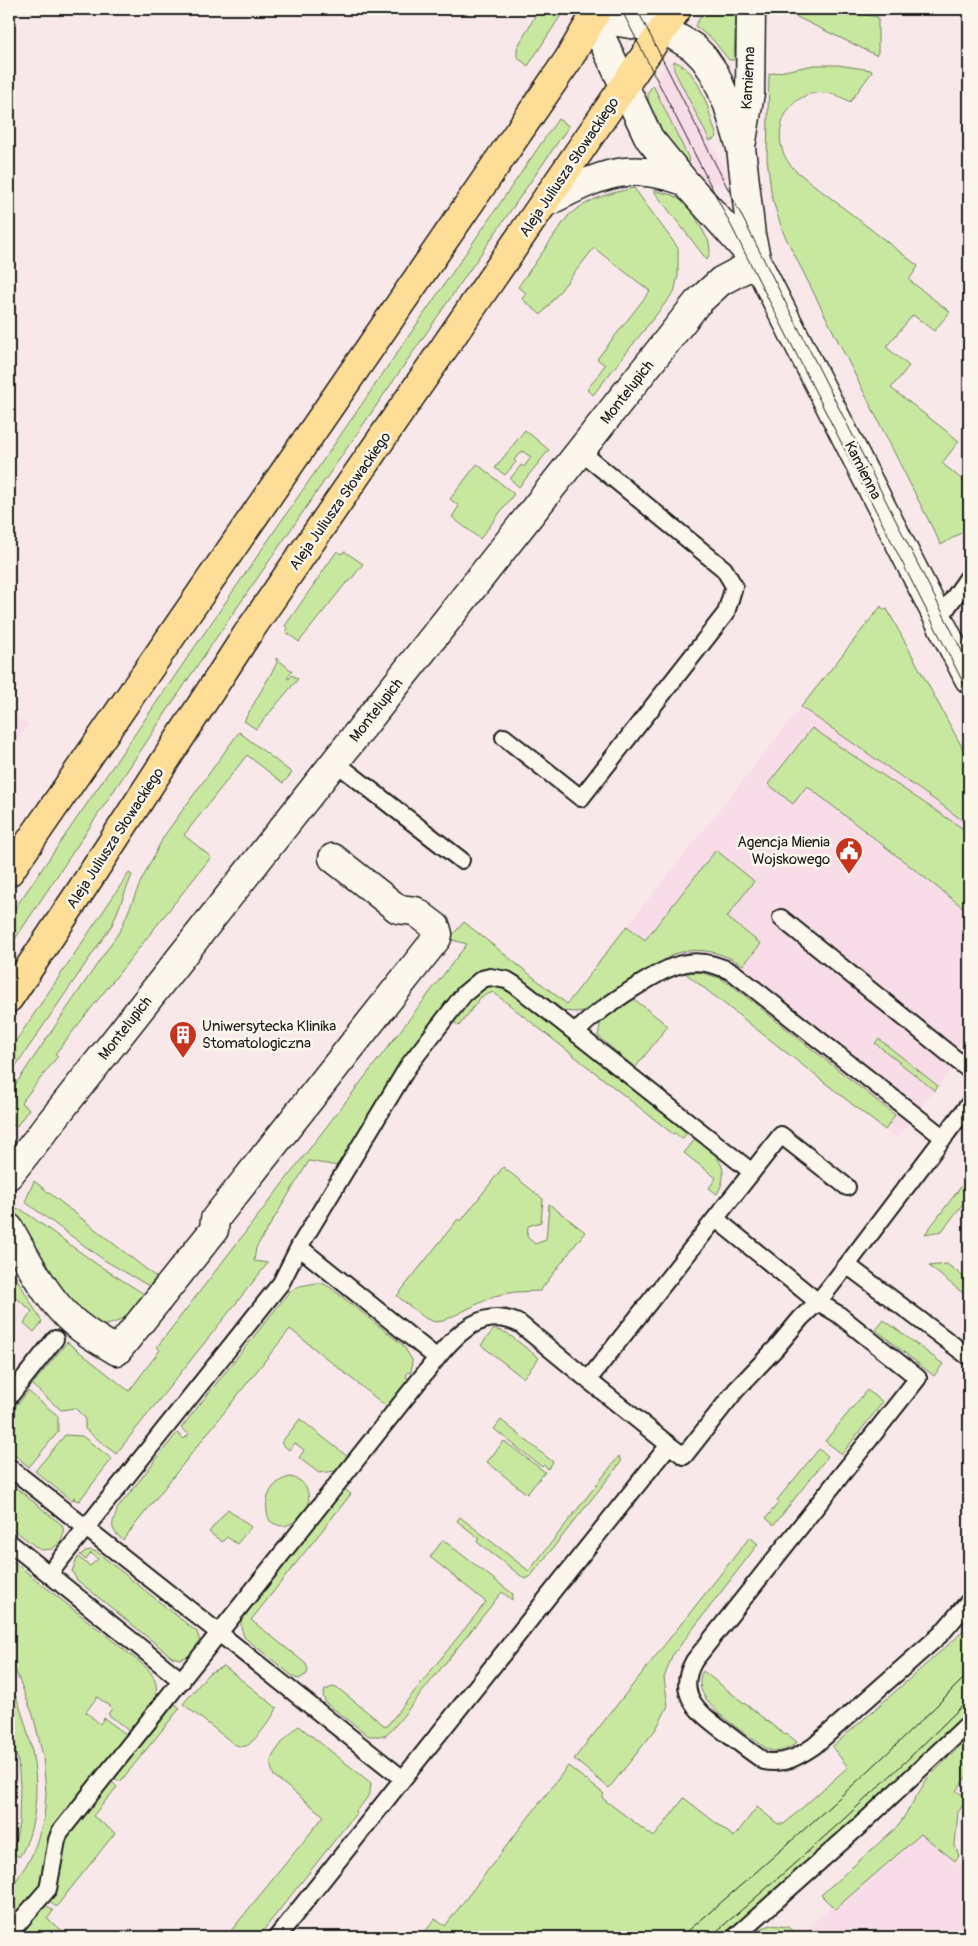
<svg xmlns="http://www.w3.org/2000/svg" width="978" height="1946" viewBox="0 0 978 1946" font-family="Pangolin,sans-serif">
	<rect width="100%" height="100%" fill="#f9e8ea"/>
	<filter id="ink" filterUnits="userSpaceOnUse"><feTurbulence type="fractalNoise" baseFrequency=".02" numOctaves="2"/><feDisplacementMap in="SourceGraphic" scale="10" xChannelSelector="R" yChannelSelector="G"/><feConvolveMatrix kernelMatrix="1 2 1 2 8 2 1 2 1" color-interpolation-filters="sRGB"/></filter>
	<g filter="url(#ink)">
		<path fill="#f8dde9" d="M671,61H674V70L729,178L705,188L653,85L667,64Z
			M881,606L969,768V1048L896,1139L728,1005L724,1003L723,1004L627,926Z
			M9,709L28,725L9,756Z
			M916,1831L969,1872V1937H797Z"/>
		<path fill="#c8e8a0" stroke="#72825e" d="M539,9H565L528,66L517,57V48Z
			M705,9H736L734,60H729L713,40L695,26Z
			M780,9H854L867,15L878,17V53L876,55Z
			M674,61C702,72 708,112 717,137L710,141L674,70Z
			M814,65H838L871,70L872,72L850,102C843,98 836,94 828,93C784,87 764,142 796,171L918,266L909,280L950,312L934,331L913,315L886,347L909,366L891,388L959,441L942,463L966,483L969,480V524L961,533L941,545L783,232L772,198L767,158L769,74Z
			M653,85L690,161L682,165C668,144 646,118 648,92Z
			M558,119L569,126L203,657L9,948V917Z
			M634,188L678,248V276L674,292L593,395L587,390L605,365L597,359L650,291L594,248L541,315L522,299L526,293L518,287L568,216C590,198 607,194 634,188Z
			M653,190L672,195L689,205L709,242L710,252L707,260Z
			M525,430L549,450L519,487L510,479L521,465L524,467L531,457L522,451L514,460L516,462L505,475L495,468Z
			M477,464L514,494L480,539L452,517L459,506L450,499Z
			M337,551L342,554L344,551L363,564L349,582L346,583L299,642L286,632L288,628L285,626Z
			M881,606L883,610L887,609L969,760V829L966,823L939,803L801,707Z
			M276,658L292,671L287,678L289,679L292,675L298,679L256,729L244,721L277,663Z
			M812,728L962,828L969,840V912L807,786L793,804L768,784Z
			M239,732L292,773L283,783L247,755L184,835L211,857L55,1054L58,1056L21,1103L29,1109L16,1127L9,1122V1094L121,929L141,881L164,836Z
			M716,850L754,881L727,917L761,944L743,965C721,952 699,946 674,954L583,1011L576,1012L564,1011L517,975L492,968L478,971L458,988L401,1062L338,1166L309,1161L256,1248L254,1261L268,1263L116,1454L85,1429V1418L75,1408L61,1410L32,1385L67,1342L129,1391L160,1350L157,1347L467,944L449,939L464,922L567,1004L627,926L645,940Z
			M129,873L132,875L112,925L9,1076V1051Z
			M699,972L720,978L734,987L895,1115L885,1130L685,973Z
			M492,986L510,992L688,1132L682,1139L675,1133L673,1134L493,992L481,997L459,1026L454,1022C464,1009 474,990 492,986Z
			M634,999L668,1026L635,1068L598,1036L601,1021Z
			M879,1039L938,1086L935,1091L875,1043Z
			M696,1138C715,1153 733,1167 717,1194L709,1188L716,1178L684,1153Z
			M503,1167L543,1199L541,1222L528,1226L527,1237L535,1244L546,1240L549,1204L585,1232L540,1291L515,1292L494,1296L443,1321L435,1322L425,1318L397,1296L458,1219L461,1221Z
			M969,1176V1196L942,1231L925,1234Z
			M34,1181L156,1277L149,1286L104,1260L25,1202Z
			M14,1209L22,1210L98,1265L149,1297C136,1311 114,1329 94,1325L55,1283L16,1217Z
			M947,1264L969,1281V1298L929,1266Z
			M9,1265L42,1322L34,1332L24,1323L32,1311L9,1292Z
			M316,1283H322L331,1288L403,1345L412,1360L411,1373L408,1372L406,1377L409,1379L387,1407L290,1329L123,1540C104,1526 117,1518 117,1509L177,1433L184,1439L189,1434L181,1428L290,1291L300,1286Z
			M884,1320L943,1364L934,1376L876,1330Z
			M494,1329L507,1333L539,1358L523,1378L481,1345Z
			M867,1390L883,1402L842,1454L825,1441Z
			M28,1391L58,1416V1432L29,1467L9,1450V1415Z
			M300,1419L348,1457L336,1471L319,1473L299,1458L304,1450L295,1443L289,1450L281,1443Z
			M501,1420L553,1462L548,1469L544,1465L542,1467L494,1429Z
			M65,1435L82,1436L112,1459L79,1501L75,1500L74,1497L73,1500L67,1497L35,1471Z
			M504,1441L545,1472L527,1494L487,1462Z
			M819,1449L828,1456L774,1525L766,1518L779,1502L777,1500Z
			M619,1456L621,1462L530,1577L525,1579L477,1542L479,1538L457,1521L460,1517L529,1571Z
			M290,1477C306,1480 309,1491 309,1505C299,1518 288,1534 270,1521C261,1503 270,1481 290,1477Z
			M9,1482L62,1525C66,1536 61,1543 52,1549L40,1550L9,1526Z
			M344,1489L351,1494L251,1620L305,1663L308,1669L307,1674L299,1679L295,1678L244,1637L241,1627V1621Z
			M228,1509L251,1527L237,1544L227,1537L222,1542L209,1532Z
			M750,1537L758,1544L672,1656L664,1678L668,1705L666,1710L656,1729L609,1788L574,1759Z
			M443,1540L513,1594L512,1600L502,1592L391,1731L385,1736H369L326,1703L323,1696L325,1690L333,1687L339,1689L386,1727L486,1602L430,1557Z
			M90,1550L97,1552L197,1632L200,1642L192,1655L180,1659L172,1657L77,1580L72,1571L78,1557L90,1566L98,1559L91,1553L86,1560L80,1555L86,1551Z
			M9,1558L147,1668C170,1693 146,1712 130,1732L108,1714L112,1708L97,1697L86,1712L100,1724L104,1718L127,1735L54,1827L51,1834L42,1885L30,1896L9,1920V1892L30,1859L36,1844L44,1819L46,1793L43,1756L33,1715L9,1654Z
			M969,1624V1712C891,1791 807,1864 723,1937H421L435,1919L445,1926L568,1766L604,1794L602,1798L654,1837L684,1798L734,1837L757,1807L778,1824H784L848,1767L832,1747L956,1638Z
			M224,1666L277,1708C274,1716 254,1743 246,1746C241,1747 238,1746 234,1744L183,1704L209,1673Z
			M703,1671L785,1735L787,1734L797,1742C786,1752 775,1755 763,1746C743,1731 686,1699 703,1671Z
			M9,1679C29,1727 46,1784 29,1836C26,1843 24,1851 19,1857L13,1853L19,1823L20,1785L18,1762L9,1723Z
			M175,1704L180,1708L120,1782L115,1778Z
			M299,1726L371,1783C371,1796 363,1803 356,1811L357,1812L258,1937H226L324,1816L274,1776C272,1770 270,1766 271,1760C273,1752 292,1730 299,1726Z
			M969,1737V1773L956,1791L968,1798L958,1812L955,1845L959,1856L955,1861L921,1834L835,1909L821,1895L899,1825L927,1779Z
			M112,1782L117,1787L93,1816L115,1833L56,1907L48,1900L57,1889L64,1842Z
			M45,1904L53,1911L47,1919L71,1937H18Z
			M771,1925L788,1927L798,1936L751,1937L760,1929Z"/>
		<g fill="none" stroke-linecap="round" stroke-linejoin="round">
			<defs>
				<path id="service" d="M939,619L969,576
					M504,737L581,798L726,613L734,586L724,569L580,451
					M335,762L461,860
					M781,918L969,1070
					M576,1032C594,1014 612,1002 634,988C670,966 692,951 734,973L944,1138
					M969,1104L847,1265L969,1357
					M752,1172L781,1135L847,1187
					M716,1219L818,1302L847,1265
					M437,1358C458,1332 484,1306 520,1324L588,1380
					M9,1397L55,1339
					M669,1445L684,1456L736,1390L776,1348L801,1318L818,1302L838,1314L918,1378L694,1661C674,1696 701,1714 726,1733C739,1743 751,1752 764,1761C784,1765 798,1757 814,1746L941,1634L969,1601
					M9,1467L219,1633L437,1358L299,1247
					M9,1542L182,1681
					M49,1574L281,1283L299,1247L409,1065L464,994L482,979L490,977L507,980L515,985L752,1172L588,1380L669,1445L277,1937
					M9,1934L48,1889L57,1840L60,1832L219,1633L403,1779
					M735,1937L865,1821L969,1723"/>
				<path id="minor" d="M592,18L663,29L693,47L704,58L715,74L728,105L741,148L751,235L757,262L969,679
					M592,18L649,138L684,181L756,261
					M742,141L750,93L751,9
					M543,204C595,178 625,159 684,181
					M9,1175L697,303L721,281L757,262
					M9,1228C26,1257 42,1291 66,1315C81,1330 99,1340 117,1351L214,1230L215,1219L437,938L438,934L436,927L415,911L398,909L333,858"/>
				<path id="primary" d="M9,872L568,60L598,9
					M9,998L82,889L246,636L677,9"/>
			</defs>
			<use href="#service" stroke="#1c1c1c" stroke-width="20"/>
			<use href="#minor" stroke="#1c1c1c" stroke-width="31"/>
			<use href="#primary" stroke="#1c1c1c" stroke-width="31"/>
			<use href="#service" stroke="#fbf7ec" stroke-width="16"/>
			<use href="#minor" stroke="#fbf7ec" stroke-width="28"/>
			<use href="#primary" stroke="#fedd96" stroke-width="28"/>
			<path stroke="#1c1c1c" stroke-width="1" d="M621,9L969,694
				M637,9L969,665
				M681,1937C780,1852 878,1766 969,1673
				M710,1937C799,1861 886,1783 969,1699"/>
		</g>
	</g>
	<defs>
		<symbol id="civic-pin" viewBox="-11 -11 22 30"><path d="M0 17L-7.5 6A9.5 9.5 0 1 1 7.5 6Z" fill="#c8321e" stroke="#fbf7ec"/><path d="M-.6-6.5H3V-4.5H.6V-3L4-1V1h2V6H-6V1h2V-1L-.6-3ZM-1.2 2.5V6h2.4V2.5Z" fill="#fff"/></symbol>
		<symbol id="building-pin" viewBox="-11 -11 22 30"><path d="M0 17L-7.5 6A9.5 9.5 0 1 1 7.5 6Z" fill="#c8321e" stroke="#fbf7ec"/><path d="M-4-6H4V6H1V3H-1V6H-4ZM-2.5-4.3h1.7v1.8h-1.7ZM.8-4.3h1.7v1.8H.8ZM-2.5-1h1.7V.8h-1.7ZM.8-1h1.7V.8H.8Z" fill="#fff"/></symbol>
	</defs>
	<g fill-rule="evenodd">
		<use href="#civic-pin" x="833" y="835" width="32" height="43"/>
		<use href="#building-pin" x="167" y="1019" width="32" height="43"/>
	</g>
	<g text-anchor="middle" stroke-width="5" stroke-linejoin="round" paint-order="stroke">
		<g font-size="15" fill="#1c1c1c" stroke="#fbf7ec">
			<text transform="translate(748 78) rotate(-87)" y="5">Kamienna</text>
			<text transform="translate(569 167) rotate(-56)" y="5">Aleja Juliusza Słowackiego</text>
			<text transform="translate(627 392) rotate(-52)" y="5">Montelupich</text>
			<text transform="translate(863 470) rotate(63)" y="5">Kamienna</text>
			<text transform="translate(340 501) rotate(-55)" y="5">Aleja Juliusza Słowackiego</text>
			<text transform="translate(376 710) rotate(-52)" y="5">Montelupich</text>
			<text transform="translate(115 838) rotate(-57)" y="5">Aleja Juliusza Słowackiego</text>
			<text transform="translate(125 1028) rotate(-52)" y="5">Montelupich</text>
		</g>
		<g font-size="15" fill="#1c1c1c" stroke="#fbf7ec" text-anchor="end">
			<text x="830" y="847">Agencja Mienia<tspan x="830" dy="17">Wojskowego</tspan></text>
			<text x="202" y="1031" text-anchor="start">Uniwersytecka Klinika<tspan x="202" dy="17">Stomatologiczna</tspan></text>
		</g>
	</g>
	<rect width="978" height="1946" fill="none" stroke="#fbf7ec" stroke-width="30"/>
	<rect x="15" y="15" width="948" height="1916" fill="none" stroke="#1c1c1c" stroke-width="2" filter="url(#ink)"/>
</svg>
